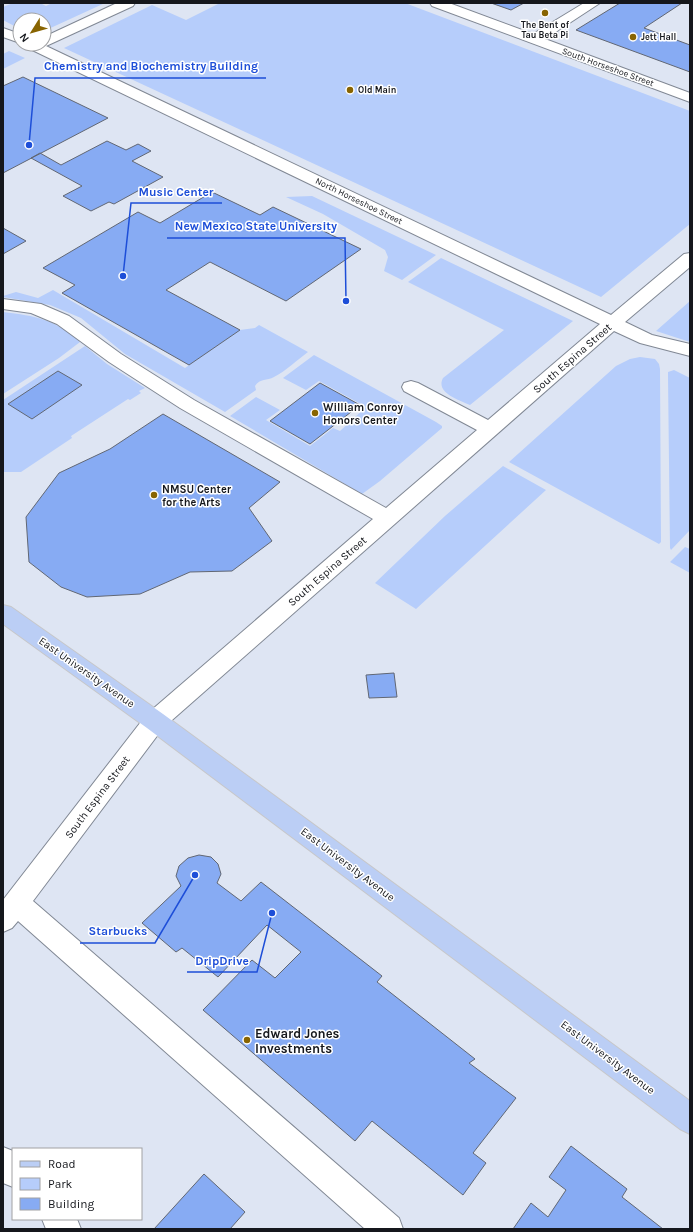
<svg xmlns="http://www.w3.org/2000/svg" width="693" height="1232" viewBox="0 0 693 1232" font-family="Karla,sans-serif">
	<rect width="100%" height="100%" fill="#dee5f3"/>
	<path fill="#b6cdfb" d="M13,3H40L46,6L52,3H105L44,31V20H20V29L3,20V7Z
		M220,3H405L690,111V224L601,297L64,48L152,5L186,20Z
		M9,51L25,58L3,69V54Z
		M312,196L436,255L402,280L384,271L388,257L385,250L323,214L286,197Z
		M441,258L573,321L470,405C460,400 435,393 443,378L504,330L408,282Z
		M53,290L185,368L240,330L255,328L259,325L308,352C297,360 286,371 274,377C267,381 260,378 255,386L256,390L225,412L125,354L81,318L50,305L3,297V296L16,292L38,298Z
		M690,301V342L656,331Z
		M3,312C36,316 55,319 80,342L59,358L3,394Z
		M85,346L107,364L145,388L139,391L141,393L130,400L128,399L71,436L72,438L21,472H3V400Z
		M314,355L436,422L442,426V428L380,481L362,494L230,416L256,397L280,410L266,420L310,446L333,428L340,431L366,407L319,381L306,390L283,378Z
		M640,357L655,359L659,364L660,369L661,542L659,544L509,462L616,366L630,359Z
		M674,370L690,378V530L671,550L670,548L668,376V372Z
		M503,466L546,490L416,609L375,583L445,516Z
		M685,547L690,549V573L670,562Z"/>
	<path fill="#87abf3" stroke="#616773" d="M491,3H524L511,10Z
		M620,3H682L644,28L690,45V72L576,30Z
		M23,77L108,118L3,173V86Z
		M107,141L126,150L138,144L151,151L132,161L163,177L114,204L109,202L91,211L63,196L82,186L31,158L40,153L61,165Z
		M212,192L260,215L273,207L361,249L286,301L210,262L166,290L240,330L189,365L62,293L75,285L43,268L138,212L160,223Z
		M3,228L26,241L3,254Z
		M58,371L82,385L32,419L8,404Z
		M320,383L360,405L310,444L270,421Z
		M163,414L280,482L249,508L272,541L232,571L190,572L140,594L87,597L61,587L29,562L26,517L59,473L110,449Z
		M394,673L397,697L369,698L366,675Z
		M199,855L211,857L218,864L221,874L217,883L241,901L261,882L382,976L377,982L475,1059L469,1063L516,1098L473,1153L486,1163L463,1195L372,1121L355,1141L203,1010L252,960L275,978L301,952L267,925L218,977L182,948L176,952L142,923L181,886L176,876L179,866L188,858Z
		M571,1146L627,1189L622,1197L663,1229H513L531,1203L548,1217L566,1190L549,1177Z
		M204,1174L245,1212L230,1229H154Z"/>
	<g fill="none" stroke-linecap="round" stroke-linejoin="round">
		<defs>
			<path id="minor" d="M117,3H135L133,6L46,46L611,315L684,254L690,253V267L625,322L652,335L690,344V356L640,343L614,331L163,728L33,901L399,1218L403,1229H365L18,921L12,928L3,932V900L147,714L373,519L180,408L109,362L57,324L31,313L3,309V299L41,304L69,316L121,354L194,400L386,508L477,430L404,391L402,387L404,383L411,381L418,383L488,420L600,324L26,47L24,44H44V37Z
				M430,3H449L533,34L584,3H600L545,39L690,93V102L432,6Z
				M3,28L20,34V43L3,37Z
				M3,1147L13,1151V1187L3,1183Z
				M42,1219H77L81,1229H46Z"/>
			<path id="major" d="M3,605L11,607L163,714L690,1101V1134L680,1129L147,728L3,624Z"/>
		</defs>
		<use href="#minor" stroke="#818894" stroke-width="2"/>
		<use href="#major" stroke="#c7c7c9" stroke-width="2"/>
		<use href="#minor" fill="#fff" fill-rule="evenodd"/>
		<use href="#major" fill="#bbcef5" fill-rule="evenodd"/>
	</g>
	<g fill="#886401" stroke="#fff" stroke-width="1.5">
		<circle cx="545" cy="13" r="4"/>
		<circle cx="633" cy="37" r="4"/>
		<circle cx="350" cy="90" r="4"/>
		<circle cx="315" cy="413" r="4"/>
		<circle cx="154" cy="495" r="4"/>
		<circle cx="247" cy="1040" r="4"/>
	</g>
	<g text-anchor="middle" stroke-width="3" stroke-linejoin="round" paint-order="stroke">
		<g font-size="9" font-weight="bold" fill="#15171c" stroke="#fff" text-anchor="start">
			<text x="545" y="28" text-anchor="middle">The Bent of<tspan x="545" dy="10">Tau Beta Pi</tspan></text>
			<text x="641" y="40">Jett Hall</text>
			<text x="358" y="93">Old Main</text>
		</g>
		<g font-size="9" fill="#15171c" stroke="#fff">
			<text transform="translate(608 67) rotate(20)" y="3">South Horseshoe Street</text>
			<text transform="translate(359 201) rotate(26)" y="3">North Horseshoe Street</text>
		</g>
		<g font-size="11" fill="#15171c" stroke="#fff">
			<text transform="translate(572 358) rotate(-41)" y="4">South Espina Street</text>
			<text transform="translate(327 571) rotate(-41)" y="4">South Espina Street</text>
			<text transform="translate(87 672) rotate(35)" y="4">East University Avenue</text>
			<text transform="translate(97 797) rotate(-53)" y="4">South Espina Street</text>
			<text transform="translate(348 864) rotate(37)" y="4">East University Avenue</text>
			<text transform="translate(608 1057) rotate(37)" y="4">East University Avenue</text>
		</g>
		<g font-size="11" font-weight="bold" fill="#15171c" stroke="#fff" text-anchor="start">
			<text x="323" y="411">William Conroy<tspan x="323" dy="13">Honors Center</tspan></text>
			<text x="162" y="493">NMSU Center<tspan x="162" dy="13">for the Arts</tspan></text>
		</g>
		<g font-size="13" font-weight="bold" fill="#15171c" stroke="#fff" text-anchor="start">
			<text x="255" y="1038">Edward Jones<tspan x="255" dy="15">Investments</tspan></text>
		</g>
	</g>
	<path fill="none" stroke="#1d4ed8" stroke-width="1.5" d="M29 145L35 78H266M123 276L131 203H222M346 301L345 238H167M195 875L155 943H80M272 913L257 972H187"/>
	<g fill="#1d4ed8" stroke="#fff" stroke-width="1.5">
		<circle cx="29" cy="145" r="4"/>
		<circle cx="123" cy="276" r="4"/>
		<circle cx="346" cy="301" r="4"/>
		<circle cx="195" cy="875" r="4"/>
		<circle cx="272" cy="913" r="4"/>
	</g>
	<g font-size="12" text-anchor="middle" font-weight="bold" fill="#1d4ed8" stroke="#fff" stroke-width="3" stroke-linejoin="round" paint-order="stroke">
		<text x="151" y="70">Chemistry and Biochemistry Building</text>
		<text x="176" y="196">Music Center</text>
		<text x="256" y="230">New Mexico State University</text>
		<text x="118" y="935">Starbucks</text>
		<text x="222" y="965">DripDrive</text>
	</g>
	<rect width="693" height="1232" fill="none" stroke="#15171c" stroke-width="8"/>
	<rect x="12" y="1148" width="130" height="72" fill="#ffffff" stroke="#a1a2a4"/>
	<rect x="20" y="1161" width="20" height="6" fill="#bbcef5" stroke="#a1a2a4"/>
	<text x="48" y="1168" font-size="12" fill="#15171c">Road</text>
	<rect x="20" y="1178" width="20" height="12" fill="#b6cdfb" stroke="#a1a2a4"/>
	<text x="48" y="1188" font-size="12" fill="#15171c">Park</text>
	<rect x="20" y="1198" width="20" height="12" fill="#87abf3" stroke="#a1a2a4"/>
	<text x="48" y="1208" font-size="12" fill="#15171c">Building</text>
	<g transform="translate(32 32) rotate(233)"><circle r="19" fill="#ffffff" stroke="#a1a2a4"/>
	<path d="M0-3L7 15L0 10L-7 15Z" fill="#886401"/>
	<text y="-6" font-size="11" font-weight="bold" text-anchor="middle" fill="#15171c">N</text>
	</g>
</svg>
